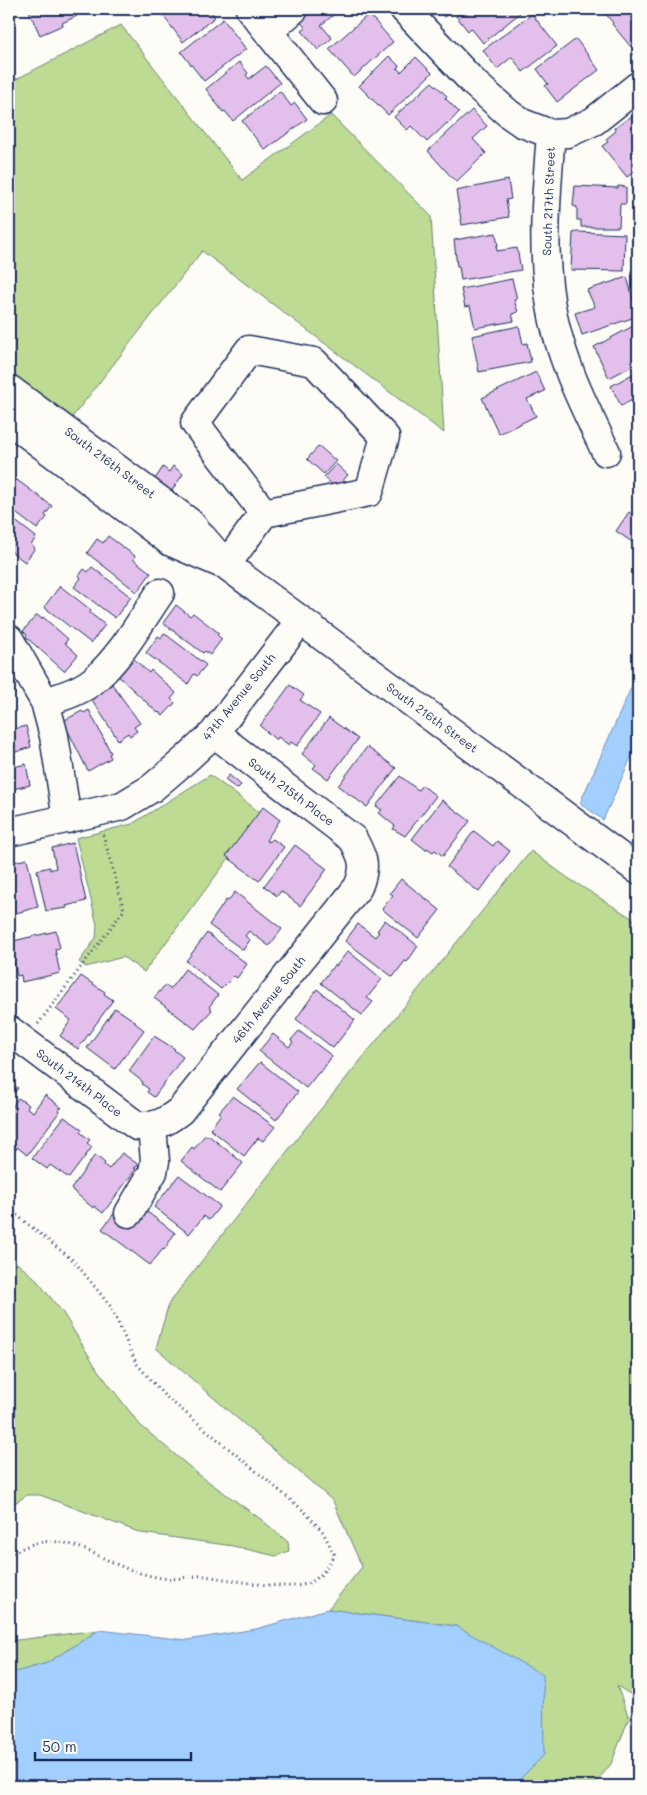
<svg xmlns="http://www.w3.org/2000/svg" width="647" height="1795" viewBox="0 0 647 1795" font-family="Mali,sans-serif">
	<rect width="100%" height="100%" fill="#fdfcf7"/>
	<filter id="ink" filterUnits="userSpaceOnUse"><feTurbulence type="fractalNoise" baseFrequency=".02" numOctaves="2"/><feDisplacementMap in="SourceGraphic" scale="10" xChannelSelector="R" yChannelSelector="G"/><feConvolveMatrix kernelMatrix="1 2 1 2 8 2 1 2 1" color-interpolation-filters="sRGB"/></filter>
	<g filter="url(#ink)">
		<path fill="#bddb93" stroke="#6c8578" d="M121,25L242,180L331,115L431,216L444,433L202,251L70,420L9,374V83Z
			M210,775L262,814L144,972L123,957L86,967L79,962L96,938L97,925L76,838L132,824Z
			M531,851L568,878L638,922V1699L617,1686L629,1718L611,1764L593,1786H513L544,1755L456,1626L328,1609L362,1567L333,1501L156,1348L169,1303L303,1131Z
			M9,1257L34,1277L63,1313L97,1369L140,1425L198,1474L262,1520L288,1542L289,1551L276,1556L233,1546L141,1533L40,1495H27L9,1507Z
			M99,1630L47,1663L9,1674V1641Z"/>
		<path fill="#a2cffd" stroke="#6c8fbd" d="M638,672V742L603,820L580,803Z
			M328,1609L456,1626L543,1675L544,1755L513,1786H9V1674L47,1663L99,1630L187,1640L256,1629Z"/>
		<path fill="#e3c0eb" stroke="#1b2f5e" d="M9,9H16L11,42H9Z
			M28,9H73L77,16L62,23L63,25L40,35Z
			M158,9H209L215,17L183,42Z
			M311,9H350L344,14L342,11L338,14L337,12L321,25L332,38L318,50L302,31L306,28L298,20Z
			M438,9H455L444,17Z
			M465,9H517L520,13L483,43L471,28L468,31L456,16Z
			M613,9H638V42L631,47L612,24L613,23L606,14Z
			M369,14L393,42L354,77L329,49Z
			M532,14L557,46L523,72L512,57L497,69L483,50Z
			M223,19L246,49L204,81L181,52Z
			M576,39L599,70L557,102L545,86L548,84L537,69Z
			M389,56L399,66L397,68L401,72L416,57L432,73L388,115L359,86Z
			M239,62L248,73L246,75L249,79L266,66L280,83L233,121L225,111L223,112L206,89Z
			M432,82L447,96L445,98L459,112L448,124L447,123L427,142L411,126L407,130L394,117Z
			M280,91L291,106L295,103L307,119L265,150L242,121Z
			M472,110L487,126L473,139L486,153L456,182L428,151Z
			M632,116L638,125V169L627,177L602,146L608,142L606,139L616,131L614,128Z
			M508,180L511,199L506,200L509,217L462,225L456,191Z
			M575,186L618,188V186L626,187V204H620L619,227H581V220H577V207L573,206Z
			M577,232L625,234L624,271L571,270L573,233Z
			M496,233L498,246H496L497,251L517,248L521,270L461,280L459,266H457L454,240Z
			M627,277L638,316L582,335L575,313L595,307L587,290Z
			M512,279L517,299L514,300L518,312L512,314L514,321L475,328L470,306L465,307L461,289Z
			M635,325L638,330V363L609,378L594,347Z
			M519,326L523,344L527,343L531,362L479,372L472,336Z
			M638,371V397L621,406L611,386Z
			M536,372L545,391L527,399L536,416L499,434L482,398Z
			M319,446L336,461L324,474L307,459Z
			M336,464L348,475L336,488L324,477Z
			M173,466L183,474L171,492L158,484L160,482L155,479L163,467L169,472Z
			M13,477L52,506L45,515L47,517L37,529L9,508V480L10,481Z
			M629,512L638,519V546L616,531Z
			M9,516L36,537L31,545L35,548L25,562L9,550Z
			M108,536L135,556L133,559L151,573L137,592L87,553L97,539L103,543Z
			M92,567L131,597L115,618L74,587L81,578L79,576L84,569L88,572Z
			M60,586L91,610L90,613L105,625L91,643L44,607Z
			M176,605L190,616L193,613L219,633L217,635L222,639L210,655L205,651L203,653L163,623Z
			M37,615L42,619L43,617L68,639L65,643L78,655L64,671L26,637L27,635L23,631Z
			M164,633L206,665L197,676L194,674L188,684L146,653L158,636L161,638Z
			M132,657L149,673L151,670L176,693L171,699L175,703L163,716L159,712L158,713L116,674Z
			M107,684L108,686L112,684L140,723L134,727L137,731L130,736L128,733L118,740L89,695Z
			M290,685L304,695L300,700L320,714L297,746L291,742L289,745L278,737L276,740L260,726Z
			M89,710L111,753L109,754L111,758L88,771L63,721L82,711L84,713Z
			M329,718L358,739L328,779L313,768L316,765L302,754Z
			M26,726L31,747L10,754L11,757L9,758V730Z
			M367,747L396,768L367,807L338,786Z
			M26,764L30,785L13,789L14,794L9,795V768Z
			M229,775L241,785L237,789L225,780Z
			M400,776L418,790L422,785L436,796L405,836L393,829L395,826L379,813L382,810L376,806Z
			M442,800L470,821L443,856L435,850L433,852L427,848L426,850L412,839Z
			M263,807L280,820L266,840L269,842L273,839L284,847L259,881L226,856Z
			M474,831L493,846L497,841L510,851L479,892L447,867Z
			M73,843L86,901L66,906L67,908L46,911L37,870L50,867V870L56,868L52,848Z
			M295,845L327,869L300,906L281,891L277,896L264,886Z
			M27,859L38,907L9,915V863Z
			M401,879L440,910L418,938L382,909L393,895L390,893Z
			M235,892L282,929L269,946L249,931L245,936L250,940L243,950L209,925L226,900L228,901Z
			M385,920L418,946L407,962L405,961L393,977L345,941L358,924L375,937L379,932L377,931Z
			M56,931L60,948L55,949L60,973L22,982L21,975L17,976L14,962L10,963L9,942Z
			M207,933L247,964L237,978L234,976L221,989L186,961Z
			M348,951L382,979L367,998L373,1002L362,1015L321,983L334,965L336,966Z
			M185,969L218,995L209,1007L212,1010L195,1029L154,998L165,985L170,989Z
			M81,976L105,992L104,994L113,1000L78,1049L60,1036L71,1020L56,1009Z
			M317,989L355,1020L333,1048L296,1019Z
			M115,1008L135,1021V1023L144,1030L115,1069L87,1048Z
			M299,1031L332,1056L321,1072H319L306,1088L259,1051L273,1034L289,1047L293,1042L291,1040Z
			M154,1036L175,1049L174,1050L183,1057L154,1097L147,1092L149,1089L142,1084L143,1082L129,1071Z
			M260,1062L298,1092L276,1120L237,1089Z
			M9,1079L11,1080L10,1082L18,1088L9,1100Z
			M45,1095L62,1108L58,1109L60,1111L27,1155L17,1147L16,1150L9,1145V1112L18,1098L29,1105L27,1108L33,1112Z
			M233,1096L275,1127L263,1141L258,1138L244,1156L210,1129L221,1114L219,1112Z
			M64,1117L82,1129L80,1132L90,1140L87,1143L92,1147L69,1178L50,1165L47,1169L32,1158Z
			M205,1135L207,1137L208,1135L243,1163L220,1192L181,1161L192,1147L194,1149Z
			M122,1153L139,1165L134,1168L136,1169L103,1213L94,1206L93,1208L71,1189L95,1155L105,1163L104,1165L109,1169Z
			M179,1175L220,1206L209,1220L204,1216L189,1234L154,1207Z
			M142,1208L175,1233L164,1250L163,1249L150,1265L102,1229L116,1211L132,1224Z"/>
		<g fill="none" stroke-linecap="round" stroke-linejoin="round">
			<defs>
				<path id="minor" d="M250,9L323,101
					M404,9L475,84L509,114L522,123L551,134C546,196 540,260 554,321C564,367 586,410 606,452
					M268,32L294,9
					M551,134L568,133L594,121L638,86
					M9,389L189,522L226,565L638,870
					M9,420L171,542L220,563
					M226,565L264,513L195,423L249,350L314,362L385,437L369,492L264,513
					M9,639L45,702L54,736L67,819
					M45,702C62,697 81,691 94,680C121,657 140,622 160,593
					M9,832L122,806L152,788L185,760L214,733L300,621
					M9,1030L137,1126C157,1127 164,1123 180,1111L358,887C367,865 363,858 353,839L214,733
					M129,1213L153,1172L155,1161L152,1127"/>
			</defs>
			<use href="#minor" stroke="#1b2f5e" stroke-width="31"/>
			<path stroke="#1b2f5e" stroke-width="3" stroke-dasharray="1 4" stroke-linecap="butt" d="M38,1024L124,910L103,834
				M9,1209L74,1261L111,1307L136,1363L164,1395L304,1511L323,1532L334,1554C327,1567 321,1579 306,1584C286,1591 228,1579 204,1576C193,1575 181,1579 170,1579C160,1578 146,1575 136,1572C89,1556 58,1522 9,1556"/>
			<use href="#minor" stroke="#fdfcf7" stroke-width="28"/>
		</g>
	</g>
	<g text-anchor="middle" stroke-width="4.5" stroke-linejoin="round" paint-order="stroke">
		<g font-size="12" fill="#1b2f5e" stroke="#fdfcf7">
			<text transform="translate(549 201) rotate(-88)" y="4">South 217th Street</text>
			<text transform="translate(110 463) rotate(37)" y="4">South 216th Street</text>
			<text transform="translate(239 697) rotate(-51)" y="4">47th Avenue South</text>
			<text transform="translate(432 718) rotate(36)" y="4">South 216th Street</text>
			<text transform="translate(291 792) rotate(37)" y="4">South 215th Place</text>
			<text transform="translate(269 1000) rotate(-51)" y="4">46th Avenue South</text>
			<text transform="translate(79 1083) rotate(37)" y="4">South 214th Place</text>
		</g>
	</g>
	<rect width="647" height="1795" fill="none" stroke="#fdfcf7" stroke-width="30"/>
	<rect x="15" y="15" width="617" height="1765" fill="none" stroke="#1b2f5e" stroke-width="2" filter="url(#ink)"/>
	<path d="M35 1752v8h156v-8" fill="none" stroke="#1b2f5e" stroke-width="2.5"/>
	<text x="42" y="1752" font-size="15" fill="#1b2f5e" stroke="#fdfcf7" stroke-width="4" paint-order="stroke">50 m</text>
</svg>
